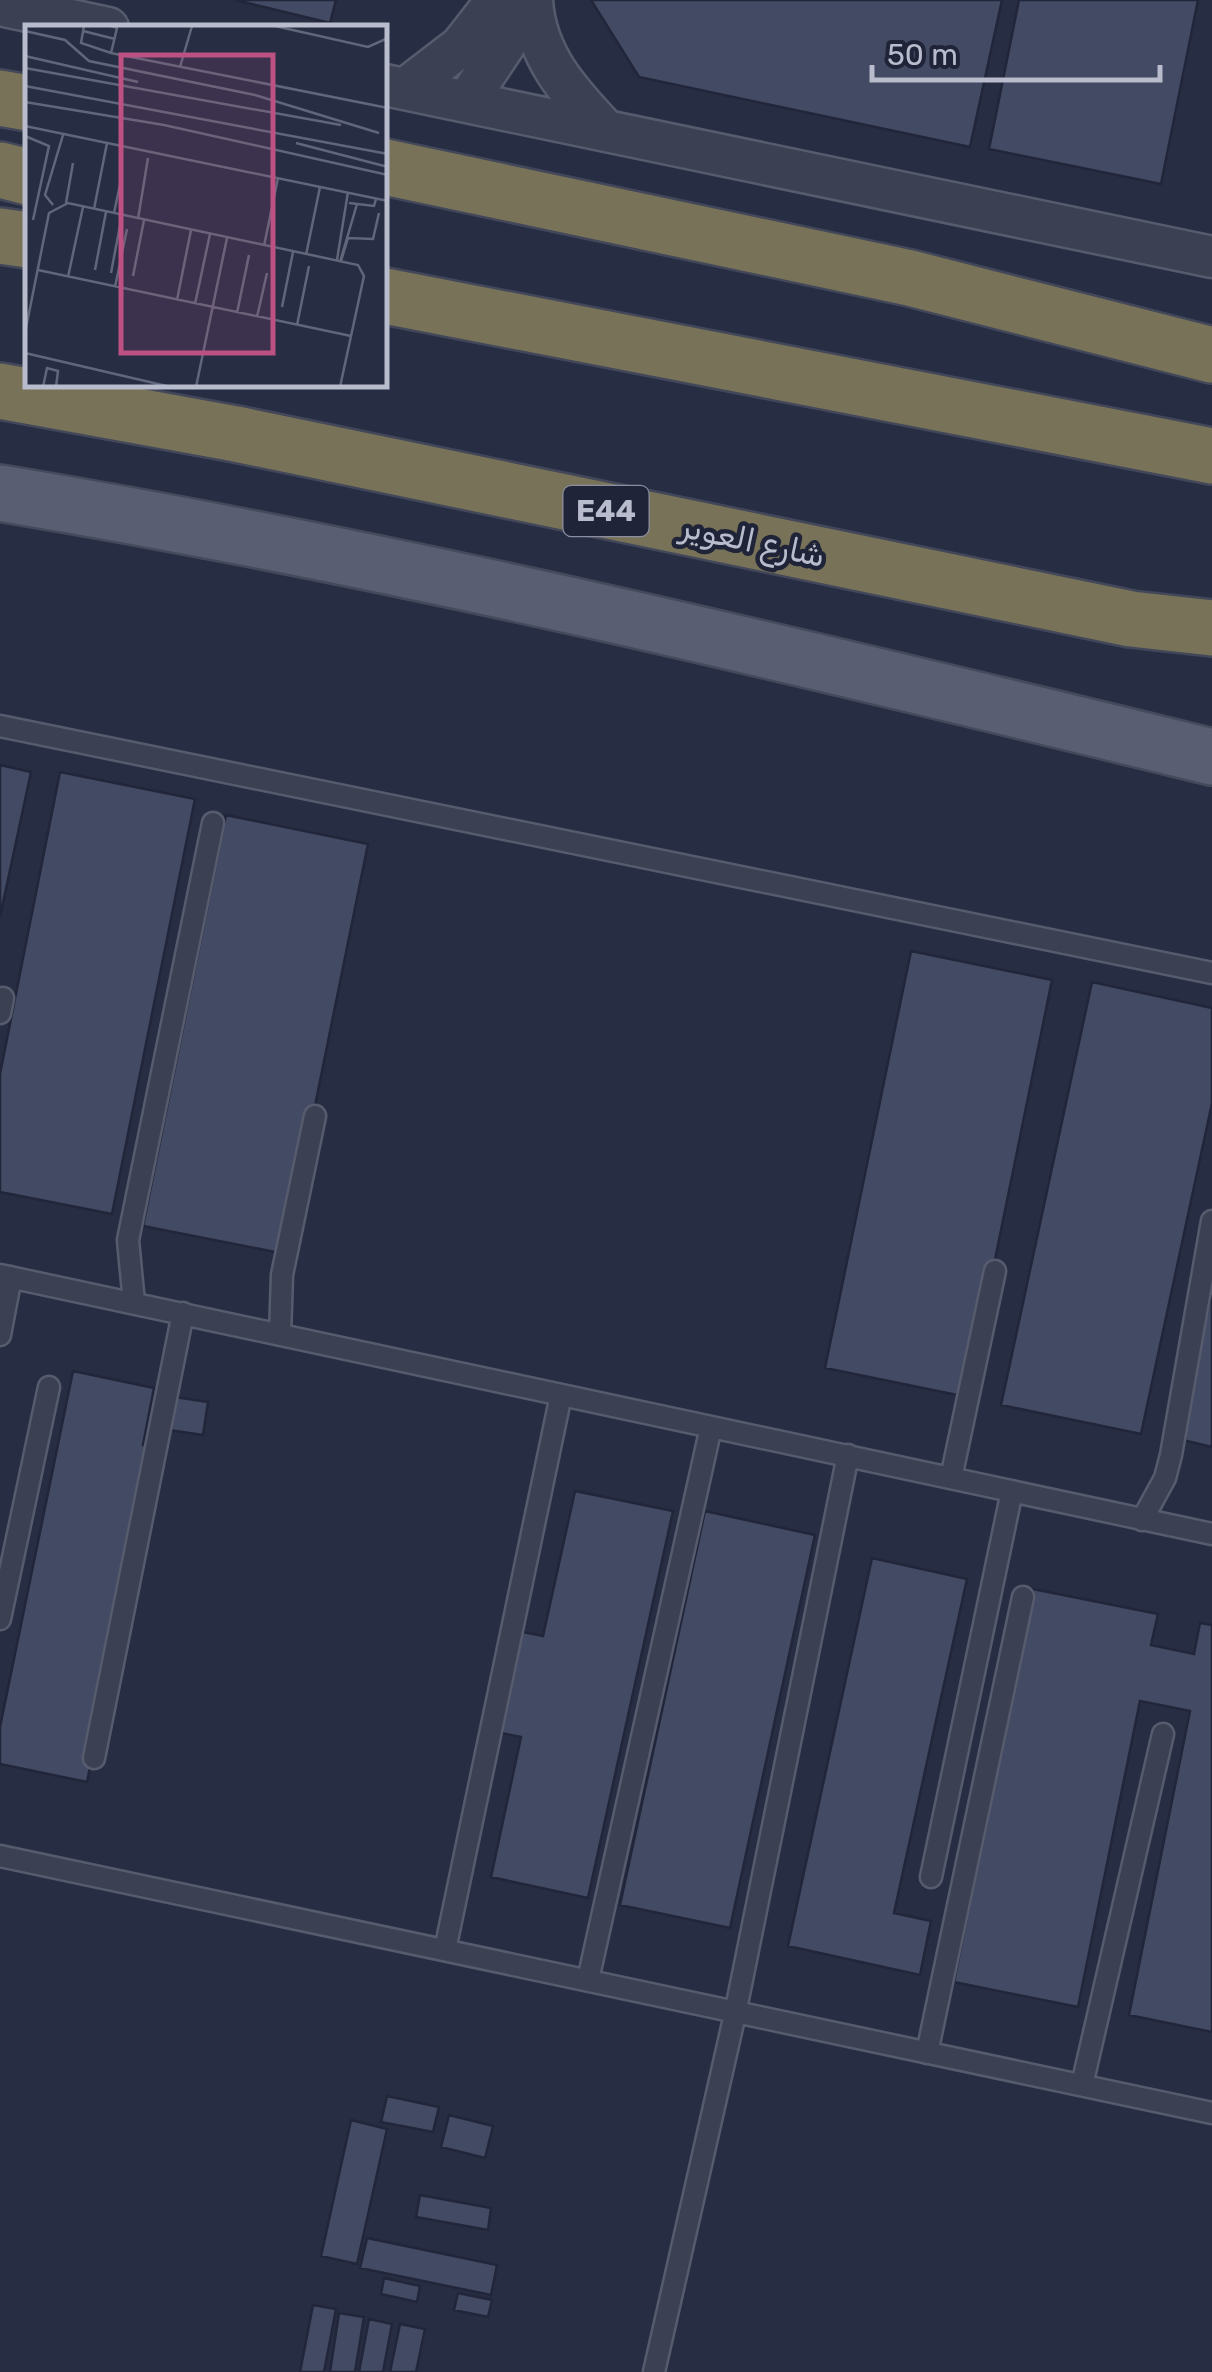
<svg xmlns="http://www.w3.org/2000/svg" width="1212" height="2372" viewBox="0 0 1212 2372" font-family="Rubik,Vazirmatn,sans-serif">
	<rect width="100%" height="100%" fill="#272d43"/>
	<path fill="#434a63" stroke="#22263a" stroke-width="2.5" d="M235,0H336L330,23Z
		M591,0H1002L970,147L639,77Z
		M1019,0H1198L1161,184L989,149Z
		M0,765L31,772L0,917Z
		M60,772L195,799L112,1214L0,1192V1074Z
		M226,815L368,844L285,1254L143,1226Z
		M911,951L1052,980L967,1397L825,1368Z
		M1092,982L1212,1008V1103L1141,1434L1001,1405Z
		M1212,1291V1447L1179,1439Z
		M73,1371L154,1388L143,1445L156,1448L87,1782L0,1764V1727Z
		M175,1397L208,1402L203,1435L169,1430Z
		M575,1491L673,1511L588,1898L491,1877L521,1737L496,1732L518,1631L543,1636Z
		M705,1511L815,1535L730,1928L620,1905Z
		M872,1558L967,1579L894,1913L931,1921L920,1975L788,1946Z
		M1033,1589L1158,1614L1151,1645L1194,1654L1200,1623L1212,1625V2032L1129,2015L1190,1711L1140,1701L1078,2007L954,1982Z
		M387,2096L439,2107L433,2132L381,2122Z
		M449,2115L493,2126L485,2158L441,2147Z
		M351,2120L387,2129L357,2264L321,2256Z
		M420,2195L491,2208L488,2230L416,2217Z
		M367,2238L497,2265L491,2295L360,2268Z
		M384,2278L420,2286L417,2302L381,2294Z
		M458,2293L492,2300L488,2317L454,2310Z
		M313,2305L336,2309L324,2372H300Z
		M339,2313L364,2317L355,2372H330Z
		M369,2319L392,2324L383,2372H359Z
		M400,2324L425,2329L416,2372H390Z"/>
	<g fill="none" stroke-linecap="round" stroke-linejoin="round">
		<defs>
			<path id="lane" d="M0,726L1212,973
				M0,1013L3,998
				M0,1275L1212,1534
				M134,1303L128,1240L213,823
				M0,1335L11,1277
				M280,1335L282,1275L315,1116
				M951,1478L995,1271
				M1142,1520L1165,1478L1171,1455L1212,1221
				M0,1619L49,1387
				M94,1758L183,1313
				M0,1856L1212,2113
				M931,1877L1012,1491
				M445,1950L561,1395
				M588,1980L711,1427
				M927,2053L1023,1597
				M1082,2085L1163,1734
				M654,2372L735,2014L848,1455"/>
			<path id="street" d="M532,0C535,55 569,92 605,130
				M0,5L108,28
				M385,85L1212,257
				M405,89L461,46L497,0
				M467,101L505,44L517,0"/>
			<path id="primary" d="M0,493C409,561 810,659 1212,757"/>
			<path id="highway" d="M0,98L28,103
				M385,167L910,278L1212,355
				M0,170L28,177
				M0,236L28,240
				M385,296L1212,456
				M0,391L236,434L1131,619L1212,628"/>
		</defs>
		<use href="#lane" stroke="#565b6d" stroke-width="25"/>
		<use href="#street" stroke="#565b6d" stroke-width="45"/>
		<use href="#primary" stroke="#45495c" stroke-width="60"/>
		<use href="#highway" stroke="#43475a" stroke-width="60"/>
		<use href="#lane" stroke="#3b4052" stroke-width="20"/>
		<use href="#street" stroke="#3b4052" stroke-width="40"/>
		<use href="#primary" stroke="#595e72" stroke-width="55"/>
		<use href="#highway" stroke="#787358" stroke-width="55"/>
	</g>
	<g text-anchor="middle" stroke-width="9" stroke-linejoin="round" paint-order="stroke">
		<rect fill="#202438" stroke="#8a8ea0" stroke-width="2.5" x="563.5" y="486" width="85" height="50" rx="8"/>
		<g font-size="30" font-weight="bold" fill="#b8bccc">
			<text x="606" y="521">E44</text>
		</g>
		<g font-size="32" fill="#b8bccc" stroke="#202438">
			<text transform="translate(753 541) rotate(12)" y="11">شارع العوير</text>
		</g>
	</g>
	<g transform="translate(25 25)">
		<rect width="362" height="362" fill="#272d43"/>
		<path fill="none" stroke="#61667a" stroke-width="2.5" d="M59,1L56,18L86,28L363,83M86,1L92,3L86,28M250,1L343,22L363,13M0,6L40,15L64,36L230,70L354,108M58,6L90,14M0,31L113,57M155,42L167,1M0,43L316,100M0,61L363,129M0,77L139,100L363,150M0,101L363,176M0,111L24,121L8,195M271,118L363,142M41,178L48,138M324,178L349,181L351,174M28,180L20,170L38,110M69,184L82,118M89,188L96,155M113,194L123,133M239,221L253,153M281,230L295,162M312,235L323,167M316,236L323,213L348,214L354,188M315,237L332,179M13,245L326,311M70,245L81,187M86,248L97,190M108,251L119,195M43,252L58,182M90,262L102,204M152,275L166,205M170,279L185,209M257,282L268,227M212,288L224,230M232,292L242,248M272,300L284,241M0,308L24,188L43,178L333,240L339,251L315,362M0,328L146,362M18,362L22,343L33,346L31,362M171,362L202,213"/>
		<path fill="#be5183" fill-opacity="0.15" stroke="#be5183" stroke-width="5" d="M96,30H248V328H96Z"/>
		<rect width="362" height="362" fill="none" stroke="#b8bccc" stroke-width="5"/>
	</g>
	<path d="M872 65v15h288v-15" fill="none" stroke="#b8bccc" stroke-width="5"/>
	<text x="887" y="65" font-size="30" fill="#b8bccc" stroke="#202438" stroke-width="8" paint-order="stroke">50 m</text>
</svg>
